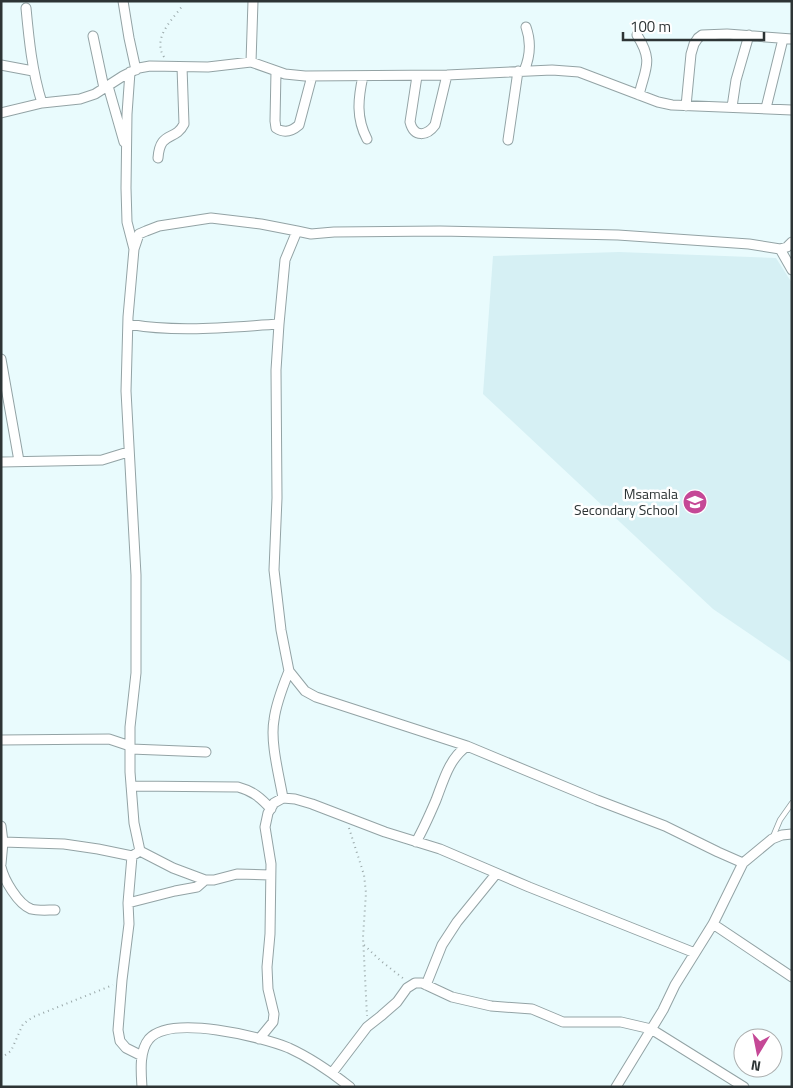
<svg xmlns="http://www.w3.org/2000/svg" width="793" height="1088" viewBox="0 0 793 1088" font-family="'Titillium Web',sans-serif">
	<rect width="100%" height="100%" fill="#e9fbfd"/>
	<path fill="#d6f0f4" d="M619,252L776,258L792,283V663L713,609L483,394L493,256Z"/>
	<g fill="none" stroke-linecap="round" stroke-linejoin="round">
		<defs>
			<path id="lane" d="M772,839L780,820L792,803"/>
			<path id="street" d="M123,1L129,38L136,70
				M26,8C29,40 32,71 42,103
				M637,35C654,62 645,68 639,95
				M93,36L104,88
				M251,62L253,1
				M1,65L33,71
				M276,71L275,121L276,128C285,134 292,131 299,125L312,76
				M524,71C530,57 531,41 526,27
				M130,72L127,114L126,188L127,222L134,249
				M363,76C358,99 356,118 367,139
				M417,76L410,122C414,138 427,136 435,125L447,75
				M108,86L124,142
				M686,106L691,54L694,44L698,38L702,35L727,34L792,39
				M732,107L736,80L749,35
				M766,108L783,39
				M1,113L42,103L80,99L95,94L123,76L139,68L150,66L208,67L251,62L285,74L305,76L447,75L552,70L579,72L658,102L672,105L792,110
				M508,140L518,71
				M158,158C160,130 175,142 184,124L182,67
				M780,249L787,247L792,242
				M128,320V324C178,333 229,327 279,324
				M1,359L19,461
				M1,462L102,460L128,452
				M1,740L109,739L130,746
				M131,749L206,752
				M131,786L238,787C253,791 261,798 271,809
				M283,798C279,775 270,742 274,720C276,703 283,686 289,671
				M1,826L3,842L1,864
				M3,842L64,844L98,849L132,856L140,851L173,868L205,880H214L237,874L270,875
				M416,842C424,828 430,814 436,800C444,779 449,759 467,746
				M140,851L134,823L130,772V727L136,673V575L126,391L128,317L134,249L139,234L146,231L159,226L211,218L261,224L297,231
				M132,856L128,903L129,924L122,980L118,1030L120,1041L126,1048L142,1056
				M743,863L718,852L665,826L597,800L467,746L316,697L305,691L289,671L281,630L274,570L277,498L276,370L279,324L285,260L297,231L311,234L334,232L440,231L618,235L749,244L780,249L792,270
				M1,867C4,880 18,904 31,909C38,911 48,910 55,910
				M128,903L175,891L197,887L205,880
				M713,924L792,977
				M426,985L442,945L457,922L496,874
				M259,1039L273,1022L274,1014L268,989L267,967L270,934L271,864L265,827L268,813L274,803L283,798L295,799L312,804L385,832L440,849L529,887L695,953
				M332,1073L367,1027L381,1016L397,1002L407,988L415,983H422L452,997L491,1006L532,1009L563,1022H621L651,1029L744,1087
				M142,1087C141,1072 139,1051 149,1039C171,1014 262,1037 289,1048C311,1058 331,1072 350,1087
				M616,1087L663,1010L675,985L713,924L743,863L772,839L782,835L792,834"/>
		</defs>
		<use href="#lane" stroke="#93a3a5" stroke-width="6"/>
		<use href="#street" stroke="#93a3a5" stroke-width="11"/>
		<path stroke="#99a7a8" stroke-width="2" stroke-dasharray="1 4" stroke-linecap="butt" d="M164,57C152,38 172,20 183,5
			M1,581V597
			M349,828L364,875L366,893L363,937L367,1016
			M364,945L381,961L404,979
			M1,1058L11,1051L23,1024L33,1017L113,985"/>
		<use href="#lane" stroke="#fff" stroke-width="4.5"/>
		<use href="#street" stroke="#fff" stroke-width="9"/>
	</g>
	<defs>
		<symbol id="school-disc" viewBox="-11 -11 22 22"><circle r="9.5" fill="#c54896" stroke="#fff"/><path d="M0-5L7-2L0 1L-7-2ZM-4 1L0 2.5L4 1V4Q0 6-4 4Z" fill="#fff"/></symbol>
	</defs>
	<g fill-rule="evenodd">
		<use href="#school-disc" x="681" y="488" width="28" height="28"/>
	</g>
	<g text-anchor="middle" stroke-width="5" stroke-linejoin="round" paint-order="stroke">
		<g font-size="14" fill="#2d3435" stroke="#fff" text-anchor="end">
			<text x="678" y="499">Msamala<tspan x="678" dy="16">Secondary School</tspan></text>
		</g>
	</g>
	<rect width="793" height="1088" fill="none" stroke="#2d3435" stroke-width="5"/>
	<g transform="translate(758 1053) rotate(190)"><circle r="24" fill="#ffffff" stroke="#abaeae"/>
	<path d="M0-4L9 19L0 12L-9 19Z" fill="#c54896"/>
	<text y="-8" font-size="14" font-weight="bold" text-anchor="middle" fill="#2d3435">N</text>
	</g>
	<path d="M623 32v8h141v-8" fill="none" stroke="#2d3435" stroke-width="2.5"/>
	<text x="630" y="32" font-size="15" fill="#2d3435" stroke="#ffffff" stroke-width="4" paint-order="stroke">100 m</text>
</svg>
